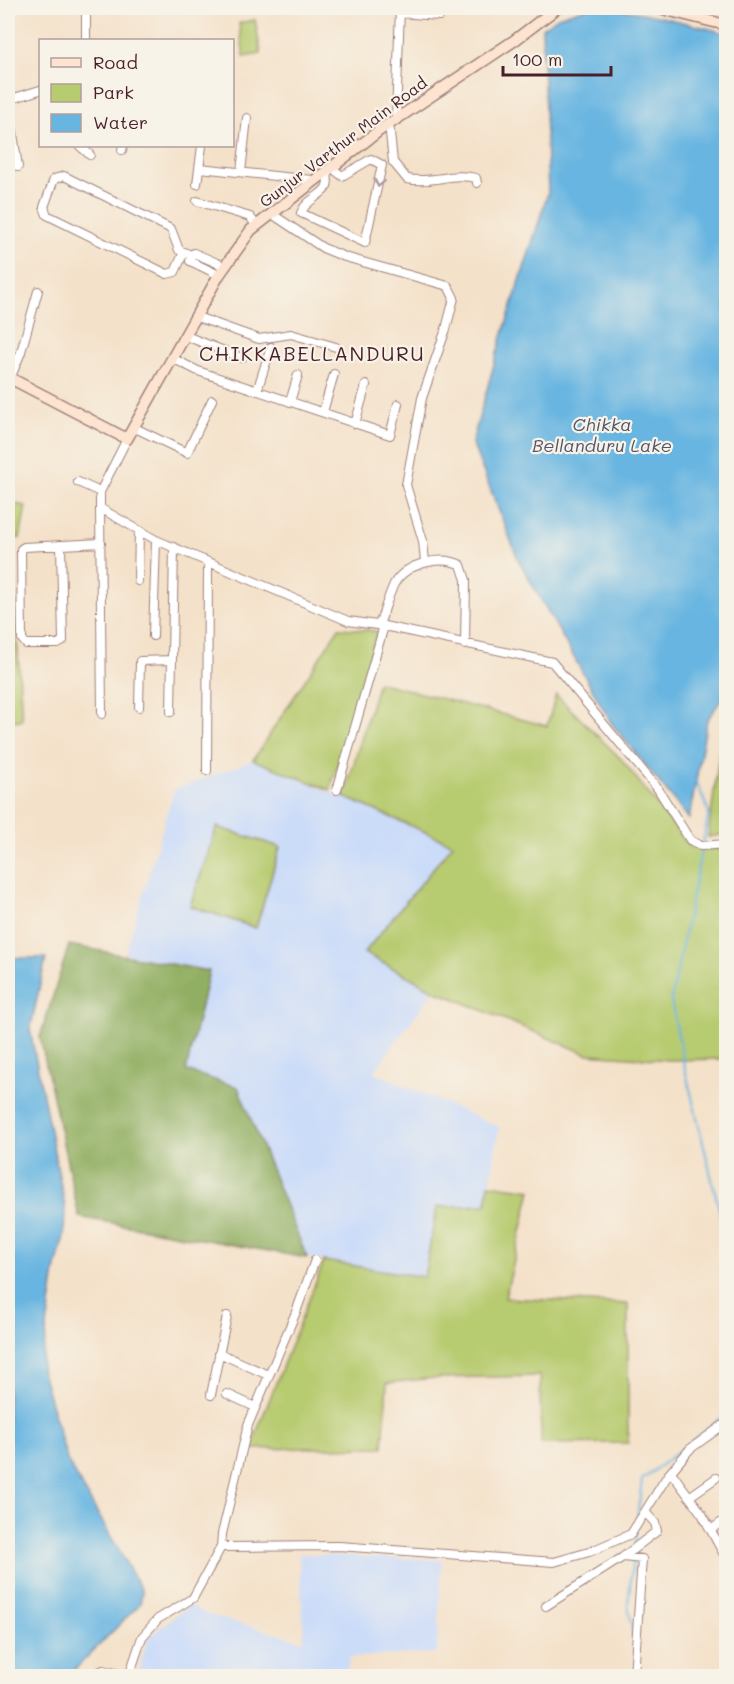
<svg xmlns="http://www.w3.org/2000/svg" width="734" height="1684" viewBox="0 0 734 1684" font-family="Mali,sans-serif">
	<rect width="100%" height="100%" fill="#f7f3e8"/>
	<filter id="ink" filterUnits="userSpaceOnUse"><feTurbulence type="fractalNoise" baseFrequency=".0167" numOctaves="2"/><feDisplacementMap in="SourceGraphic" scale="12" xChannelSelector="R" yChannelSelector="G"/><feConvolveMatrix kernelMatrix="1 2 1 2 8 2 1 2 1" color-interpolation-filters="sRGB"/></filter>
	<filter id="wash" filterUnits="userSpaceOnUse"><feTurbulence type="fractalNoise" baseFrequency=".008" numOctaves="4" result="noise"/><feDisplacementMap in="SourceGraphic" scale="24" xChannelSelector="R" yChannelSelector="G"/><feGaussianBlur stdDeviation="1.35" result="paint"/><feColorMatrix in="noise" values="0 0 0 0 0 0 0 0 0 0 0 0 0 0 0 0 0 1.4 0 .05"/><feComposite in="paint" operator="in"/></filter>
	<g filter="url(#wash)">
		<rect width="100%" height="100%" fill="#f4e1c9"/>
		<path fill="#cbdcf9" d="M253,760L453,843L365,953L434,990L374,1072L499,1127L487,1205L437,1207L424,1277L307,1258L238,1087L186,1071L209,971L125,954L174,790Z
			M299,1554L442,1560L437,1653L350,1657L345,1676H137L148,1637L190,1605L205,1614L304,1641Z"/>
		<path fill="#b7cb6f" stroke="#80754d" stroke-width="1.5" d="M255,20L261,54L244,57L239,23Z
			M8,503L26,506L20,538L11,539L22,720L8,721Z
			M339,628L377,631L330,790L253,760Z
			M378,682L547,726L556,695L622,760L690,847L726,849V1059L670,1060L587,1054L434,990L364,953L453,844L344,797Z
			M726,710V834L708,837L725,711Z
			M217,827L280,847L256,928L190,906Z
			M489,1184L531,1190L505,1298L628,1304V1443L541,1444L540,1376L433,1378L387,1383L383,1447L250,1449L324,1261L424,1277L437,1207L486,1205Z"/>
		<path fill="#91af62" stroke="#6e6746" stroke-width="1.5" d="M69,945L209,971L186,1071L238,1087L307,1258L79,1217L40,1037Z"/>
		<path fill="#67b5e1" stroke="#586a86" stroke-width="1.5" d="M585,8C634,7 680,22 726,33V693L707,720L689,819L612,724L519,561L472,443L500,343L548,193L542,28L558,17Z
			M8,958H46L30,1030L65,1206L64,1236L55,1271L41,1368L67,1460L142,1591L140,1604L68,1676H8V1359L10,1347L8,1337Z"/>
		<g fill="none" stroke-linecap="round" stroke-linejoin="round">
			<path stroke="#67b5e1" stroke-width="2" d="M696,781L709,813L671,1000L685,1069L726,1237
				M637,1519L642,1480L726,1414
				M635,1546L636,1531
				M633,1561L628,1604L633,1635
				M638,1665L640,1676"/>
		</g>
	</g>
	<g filter="url(#ink)">
		<g fill="none" stroke-linecap="round" stroke-linejoin="round">
			<defs>
				<path id="minor" d="M400,13L439,16
					M86,40V8
					M8,100L18,167
					M8,100L40,90
					M396,118L400,8
					M389,123L393,162L407,179C433,184 451,172 476,178L477,183
					M80,146L90,155
					M122,150L123,146
					M200,168L312,180
					M325,171C337,195 308,194 301,213L365,243L382,165L371,159L342,176L331,167
					M241,172L247,118
					M64,176L171,229L179,250L184,252L175,272L167,274L47,215L44,207L54,179Z
					M197,184L202,146
					M197,201L250,217L257,226
					M272,214L323,248L345,257L448,286L454,298L446,329L422,398L406,485L423,541L425,562
					M184,252L191,255L194,253L224,266
					M191,255L190,261L219,275
					M197,317L259,339L291,334L336,347
					M186,336L242,358
					M174,359L198,371L390,435L398,404
					M8,384L21,352L38,291
					M257,391L271,347
					M290,402L298,375
					M323,412L334,374
					M355,424L366,385
					M133,427L187,453L212,400
					M127,439L100,492V508L156,540L348,621L384,626L552,662L658,789L690,840L701,846L726,844
					M78,482L100,492
					M100,508L102,714
					M61,545L63,641L58,644H26L22,639L21,549L24,547L101,543
					M138,581L139,531
					M379,625C384,612 388,597 394,584C406,563 441,555 461,565L466,580L465,645
					M153,636L156,540
					M139,707L140,661L172,660
					M171,712L174,547
					M207,771L208,562
					M337,790L384,626
					M219,1353L268,1375
					M227,1394L255,1407
					M211,1395L227,1316
					M671,1472L702,1514L726,1558
					M689,1497L716,1478
					M712,1529L726,1519
					M221,1547L339,1546L554,1562L589,1552L631,1534L668,1475L690,1449L726,1423
					M623,1557L642,1559L634,1676
					M546,1606L623,1557L657,1531L655,1523L646,1513
					M92,1676L103,1670L129,1676
					M129,1676L142,1637L158,1619L193,1598L221,1547L222,1534L248,1425L296,1312L315,1260"/>
				<path id="secondary" d="M658,8L726,25
					M8,377L127,439L219,275L251,230L380,130L515,40L557,8"/>
			</defs>
			<use href="#minor" stroke="#9f807a" stroke-width="10"/>
			<use href="#secondary" stroke="#9f807a" stroke-width="13"/>
			<use href="#minor" stroke="#fff" stroke-width="8"/>
			<use href="#secondary" stroke="#fde4d0" stroke-width="10"/>
		</g>
		<defs><path id="oneway-chevron" d="M-2-3.5L2.5 0L-2 3.5" fill="none" stroke-width="1.6" stroke-linecap="round" stroke-linejoin="round" transform="scale(1.5)"/></defs>
		<use stroke="#ae9aa0" href="#oneway-chevron" transform="translate(379 183) rotate(102)"/>
	</g>
	<g text-anchor="middle" stroke-width="4.5" stroke-linejoin="round" paint-order="stroke">
		<g font-size="16" fill="#4a1f2b" stroke="#f7f3e8">
			<text transform="translate(343 142) rotate(-37)" y="6">Gunjur Varthur Main Road</text>
		</g>
		<g font-size="18" font-style="italic" fill="#54546b" stroke="#f7f3e8">
			<text x="602" y="431">Chikka<tspan x="602" dy="21">Bellanduru Lake</tspan></text>
		</g>
		<g font-size="20" letter-spacing="1.5" fill="#4a1f2b" stroke="#f7f3e8">
			<text x="312" y="361">CHIKKABELLANDURU</text>
		</g>
	</g>
	<rect width="734" height="1684" fill="none" stroke="#f7f3e8" stroke-width="30"/>
	<rect x="39" y="39" width="195" height="108" fill="#f7f3e8" stroke="#b29e9c" stroke-width="1.5"/>
	<rect x="51" y="58" width="30" height="9" fill="#fde4d0" stroke="#b29e9c" stroke-width="1.5"/>
	<text x="93" y="69" font-size="18" fill="#4a1f2b">Road</text>
	<rect x="51" y="84" width="30" height="18" fill="#b7cb6f" stroke="#b29e9c" stroke-width="1.5"/>
	<text x="93" y="99" font-size="18" fill="#4a1f2b">Park</text>
	<rect x="51" y="114" width="30" height="18" fill="#67b5e1" stroke="#b29e9c" stroke-width="1.5"/>
	<text x="93" y="129" font-size="18" fill="#4a1f2b">Water</text>
	<path d="M503 66v9h108v-9" fill="none" stroke="#4a1f2b" stroke-width="3"/>
	<text x="512" y="66" font-size="18" fill="#4a1f2b" stroke="#f7f3e8" stroke-width="4.5" paint-order="stroke">100 m</text>
</svg>
